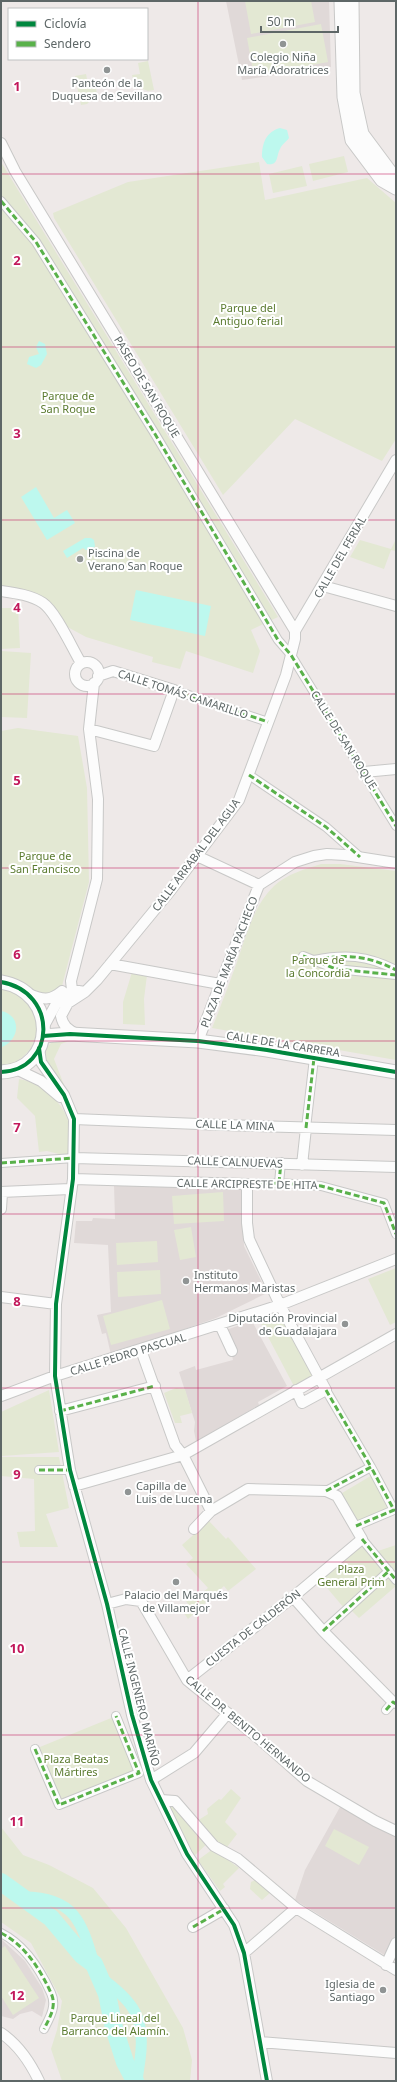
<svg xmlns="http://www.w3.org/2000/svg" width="397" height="2082" viewBox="0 0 397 2082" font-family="'Noto Sans',sans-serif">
	<rect width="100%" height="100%" fill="#eee9e8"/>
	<path fill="#e0d9d8" d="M226,1H329L331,67L242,80Z
		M114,1185L242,1187L244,1246L267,1293L216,1318L111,1355L106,1333L102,1334L97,1315L111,1312L108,1245L74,1243L76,1221H92L93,1218L115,1219Z
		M252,1321L287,1386L258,1402L259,1405L199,1441H196L194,1431L195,1422L179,1372L195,1366L196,1370L233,1360L226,1330Z
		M340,1807L396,1836V1934L386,1956L295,1900L305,1870Z
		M1,1939L25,1961L42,1988L46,2000L42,2017L32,2011L20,2014L13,2019L1,2016Z"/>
	<path fill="#e3e8d3" d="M245,1H311L315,22L251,34Z
		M321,24L328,62L254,76L247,38Z
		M148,61L154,90L148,91L135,86L132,75L140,74L138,63Z
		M86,74L88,84L95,83L97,94L87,104L81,105L75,76Z
		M344,156L348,172L313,181L309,164Z
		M1,162L278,617L251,630L260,651L253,673L186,651L180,669L152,662L153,657L86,637L62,624L39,595L1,586Z
		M259,162L265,200L367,178L396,203V439L382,461L295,419L223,495L54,218L53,213L128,182Z
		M302,166L307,186L273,193L269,174Z
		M396,539V551L391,550L384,569L350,557L360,540L391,549Z
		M1,608H18L20,648L1,649Z
		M1,651L31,653L27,718L1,717Z
		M18,728L78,736L87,788L89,882L62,986L55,995L48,997L1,978V731Z
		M321,864H340L396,871V1060L212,1028C221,1006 229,984 237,962C246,936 254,905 274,886C287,874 305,869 321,864Z
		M132,972L147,975L144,999L145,1025L123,1024V1002Z
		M1,989C48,997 50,1056 1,1067Z
		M72,1040L61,1044L54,1059L64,1085L50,1069L43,1051L53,1041Z
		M19,1079C39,1082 61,1100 68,1120C72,1132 72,1146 74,1158L47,1151L39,1152L35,1116L17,1098Z
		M223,1192L224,1221L174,1224L172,1196Z
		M191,1227L196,1257L180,1260L174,1230Z
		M157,1241L158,1262L117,1265L116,1243Z
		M396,1268V1322L390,1325L368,1279Z
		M160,1270L161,1294L118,1297L117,1272Z
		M162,1300L170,1329L111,1345L103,1316Z
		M280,1305L319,1377L296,1390L256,1314Z
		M176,1388L185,1389L192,1413L180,1416L182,1423H175L164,1393Z
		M49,1390L59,1452L1,1456V1412Z
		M1,1457H59L69,1508L46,1514L58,1547H20L17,1532L35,1531L34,1479L1,1476Z
		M374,1474L394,1510L356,1526L337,1496Z
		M209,1521L226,1539L228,1537L256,1569L228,1591L224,1586L188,1619L181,1609L188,1604L183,1596L190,1591L196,1598L208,1588L186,1564L193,1558L182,1545Z
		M362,1539L389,1571L344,1608L317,1576Z
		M396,1545V1577L375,1552Z
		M389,1575L396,1583V1586L359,1618L350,1609Z
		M116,1716L139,1773L59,1805L35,1749Z
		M231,1789L241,1798L225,1822L237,1834L224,1851L197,1821L208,1814L207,1809L219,1799L221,1800Z
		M176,1805L209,1842L194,1856L169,1807Z
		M1,1827L23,1855L49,1865L93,1888L126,1928L183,2028L192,2060L190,2081H62L51,2049L57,2030L62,2001L31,1943L1,1922Z
		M334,1829L369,1847L359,1865L325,1846Z
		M213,1849L239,1868L223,1884L225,1887L220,1891L198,1860Z
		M255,1880L271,1892L262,1900L250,1889L251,1882Z
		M5,1946L39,1998L13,2015L1,1996V1949Z"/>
	<path fill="#bdf8ee" d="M280,128L287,130L289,138C286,142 282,144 280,149C276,156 279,166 267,164L262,157C262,143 266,132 280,128Z
		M39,341L45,344L47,354L41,365L36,368L27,364L29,357L39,354L36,347Z
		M36,487L54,518L67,510L75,523L47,540L21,497Z
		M85,538H91L94,540L95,546L92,550H86L83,548L67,558L63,551Z
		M136,590L211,606L205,636L130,620Z
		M1,1011C22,1015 20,1040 2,1047Z"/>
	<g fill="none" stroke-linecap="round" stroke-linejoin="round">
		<path stroke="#bdf8ee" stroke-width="11" d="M24,1897C74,1897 82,1922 94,1964
			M100,1977C133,2001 146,2017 140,2060C139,2067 138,2073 137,2081"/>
		<path stroke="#bdf8ee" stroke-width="18" d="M1,1882L51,1918L82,1955L94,1964L107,1994L114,2028L125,2062L135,2081"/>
		<defs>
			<path id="pedestrian" d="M1,201L36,242L155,434L278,640L291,655L396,826
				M174,690L268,722
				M249,775L326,827L360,857
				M303,956L336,969L396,975
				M314,960C345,954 367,955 396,970
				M306,1128L314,1058
				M1,1163L74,1158
				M279,1183L281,1162
				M247,1184L279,1183L321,1186L384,1203L396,1234
				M326,1390L371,1467
				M39,1470H70
				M326,1491L371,1467L394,1510L356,1526
				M362,1539L396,1580
				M323,1631L389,1571
				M386,1710L393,1702L396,1704
				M35,1749L59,1805L139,1773L116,1716
				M1,1933C25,1945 40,1969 51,1993C57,2006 50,2017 44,2029"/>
			<path id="minor" d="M1,143L15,171L295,631
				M323,586L396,606
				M1,591C15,593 31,595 43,603C56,612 72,648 81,663
				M75 674a12 12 0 1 1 24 0a12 12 0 1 1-24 0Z
				M89,729L154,746L174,690L113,671L98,676
				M364,772L396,769
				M197,856L259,885
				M110,964L220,984
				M72,990L71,981L97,879L98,799L89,729L94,683
				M29,994C43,1000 50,1001 62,991
				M44,1026L56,1004L72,990L85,992L97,980L171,890L239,800L286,675L295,639V631L396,460
				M77,1034C68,1030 63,1026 61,1016L68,1003L85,992
				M198,1041L259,885L295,862L314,856L327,854L345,855L396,863
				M39,1048L41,1062L64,1095L74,1119L73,1179L56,1304L55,1376L70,1470L107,1604L132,1715L151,1780L187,1854L234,1925L244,1953L267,2081
				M16,1069L41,1081L60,1097
				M74,1119L223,1125L396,1130
				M74,1158L396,1167
				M302,1165L306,1128
				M73,1179L247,1184V1223L249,1239L280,1305L396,1259
				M1,1192L70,1189
				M1,1209L2,1193
				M1,1297L56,1304
				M220,1325L232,1351
				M141,1350L175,1445L183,1455L211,1511
				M1,1396L55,1376L280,1305L326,1390L302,1403L296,1390
				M60,1411L155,1386
				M74,1486L183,1455L396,1334
				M293,1597L323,1631L393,1702
				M107,1604L126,1599L141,1601L187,1680L257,1737L307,1781L375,1821L396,1831
				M187,1680L293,1597L362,1539L337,1496L326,1491L248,1489L211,1511L194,1529
				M151,1780L194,1753L228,1713
				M161,1800L175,1801L214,1846L238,1859L296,1908L396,1970
				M193,1927L224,1909
				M244,1953L296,1908
				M386,1965L396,1943
				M1,2033C19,2045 30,2062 39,2081
				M260,2042L396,2053"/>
			<path id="tertiary" d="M341,1L344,97L352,140L382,180L396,188
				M352,1L353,93L362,134L391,173L396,176
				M1,982C59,992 56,1070 1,1072
				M43,1036L70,1034L198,1041L267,1050L396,1072"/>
		</defs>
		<use href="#pedestrian" stroke="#c8c8c7" stroke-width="10"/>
		<use href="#minor" stroke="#c8c8c7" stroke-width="12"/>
		<use href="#tertiary" stroke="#c8c8c7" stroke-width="15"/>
		<use href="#pedestrian" stroke="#fcfcfc" stroke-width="8"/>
		<use href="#minor" stroke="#fcfcfc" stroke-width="10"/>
		<use href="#tertiary" stroke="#fcfcfc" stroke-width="13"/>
		<path stroke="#59b14a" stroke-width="3" stroke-dasharray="6 3" stroke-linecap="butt" d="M1,201L36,242L155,434L278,640L291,655L396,826
			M174,690L268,722
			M249,775L326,827L360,857
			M303,956L336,969L396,975
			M314,960C345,954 367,955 396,970
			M306,1128L314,1058
			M1,1163L74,1158
			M279,1183L281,1162
			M247,1184L279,1183L321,1186L384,1203L396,1234
			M326,1390L371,1467
			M60,1411L155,1386
			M39,1470H70
			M326,1491L371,1467L394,1510L356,1526
			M362,1539L396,1580
			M323,1631L389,1571
			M386,1710L393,1702L396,1704
			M35,1749L59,1805L139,1773L116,1716
			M193,1927L224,1909
			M1,1933C25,1945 40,1969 51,1993C57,2006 50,2017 44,2029"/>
		<defs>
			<path id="cycleway" d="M1,982C59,992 56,1070 1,1072
				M43,1036L70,1034L198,1041L267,1050L396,1072
				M39,1048L41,1062L64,1095L74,1119L73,1179L56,1304L55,1376L70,1470L107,1604L132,1715L151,1780L187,1854L234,1925L244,1953L267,2081"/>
		</defs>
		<use href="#cycleway" stroke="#fff" stroke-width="6"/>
		<use href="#cycleway" stroke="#00873e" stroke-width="4"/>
	</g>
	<path fill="none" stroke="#c2185b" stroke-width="1" stroke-opacity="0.55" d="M198,1V2081M1,174H396M1,347H396M1,520H396M1,694H396M1,868H396M1,1041H396M1,1214H396M1,1388H396M1,1562H396M1,1735H396M1,1908H396"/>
	<g fill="#909494" stroke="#fff" stroke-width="1.5">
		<circle cx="283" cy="44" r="4"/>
		<circle cx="107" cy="70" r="4"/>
		<circle cx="80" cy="559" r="4"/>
		<circle cx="186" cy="1281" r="4"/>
		<circle cx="345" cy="1324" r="4"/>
		<circle cx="128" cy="1492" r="4"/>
		<circle cx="176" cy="1582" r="4"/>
		<circle cx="383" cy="1990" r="4"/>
	</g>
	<g text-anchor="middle" stroke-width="4" stroke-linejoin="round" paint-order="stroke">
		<g font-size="11" fill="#5e6767" stroke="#fff">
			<text x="283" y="61">Colegio Niña<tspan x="283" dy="13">María Adoratrices</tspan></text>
			<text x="107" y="87">Panteón de la<tspan x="107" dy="13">Duquesa de Sevillano</tspan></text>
			<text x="88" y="557" text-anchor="start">Piscina de<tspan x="88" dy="13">Verano San Roque</tspan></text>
			<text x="194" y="1279" text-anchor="start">Instituto<tspan x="194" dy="13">Hermanos Maristas</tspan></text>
			<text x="337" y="1322" text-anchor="end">Diputación Provincial<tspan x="337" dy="13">de Guadalajara</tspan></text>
			<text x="136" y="1490" text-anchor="start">Capilla de<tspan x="136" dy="13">Luis de Lucena</tspan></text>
			<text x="176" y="1599">Palacio del Marqués<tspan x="176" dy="13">de Villamejor</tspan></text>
			<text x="375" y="1988" text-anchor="end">Iglesia de<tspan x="375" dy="13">Santiago</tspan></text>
		</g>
		<g font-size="11" fill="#5b7b30" stroke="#fff">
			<text x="248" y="312">Parque del<tspan x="248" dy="13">Antiguo ferial</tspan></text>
			<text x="68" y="400">Parque de<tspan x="68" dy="13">San Roque</tspan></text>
			<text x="45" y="860">Parque de<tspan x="45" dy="13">San Francisco</tspan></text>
			<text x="318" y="964">Parque de<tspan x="318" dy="13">la Concordia</tspan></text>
			<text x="351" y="1573">Plaza<tspan x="351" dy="13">General Prim</tspan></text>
			<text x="76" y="1763">Plaza Beatas<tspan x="76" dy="13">Mártires</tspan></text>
			<text x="115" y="2022">Parque Lineal del<tspan x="115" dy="13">Barranco del Alamín.</tspan></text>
		</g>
		<g font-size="11" fill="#5e6767" stroke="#fff">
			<text transform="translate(147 387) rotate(59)" y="4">PASEO DE SAN ROQUE</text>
			<text transform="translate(340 557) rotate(-60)" y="4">CALLE DEL FERIAL</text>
			<text transform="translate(183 694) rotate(18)" y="4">CALLE TOMÁS CAMARILLO</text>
			<text transform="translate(344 740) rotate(58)" y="4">CALLE DE SAN ROQUE</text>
			<text transform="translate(196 855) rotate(-53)" y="4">CALLE ARRABAL DEL AGUA</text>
			<text transform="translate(229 962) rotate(-69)" y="4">PLAZA DE MARÍA PACHECO</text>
			<text transform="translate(283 1044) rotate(9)" y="4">CALLE DE LA CARRERA</text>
			<text transform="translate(235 1125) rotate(2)" y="4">CALLE LA MINA</text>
			<text transform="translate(235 1162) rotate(2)" y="4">CALLE CALNUEVAS</text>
			<text transform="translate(247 1184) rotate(1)" y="4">CALLE ARCIPRESTE DE HITA</text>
			<text transform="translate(128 1354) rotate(-17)" y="4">CALLE PEDRO PASCUAL</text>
			<text transform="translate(253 1628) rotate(-38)" y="4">CUESTA DE CALDERÓN</text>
			<text transform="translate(139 1697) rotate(76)" y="4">CALLE INGENIERO MARIÑO</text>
			<text transform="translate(248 1729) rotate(40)" y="4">CALLE DR. BENITO HERNANDO</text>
		</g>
	</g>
	<g font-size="13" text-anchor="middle" font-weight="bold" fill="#c2185b" stroke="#fff" stroke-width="4" stroke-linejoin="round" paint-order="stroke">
		<text x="17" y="91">1</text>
		<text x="17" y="265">2</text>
		<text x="17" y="438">3</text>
		<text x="17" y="612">4</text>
		<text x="17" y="785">5</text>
		<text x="17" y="959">6</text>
		<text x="17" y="1132">7</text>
		<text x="17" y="1306">8</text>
		<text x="17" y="1479">9</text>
		<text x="17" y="1653">10</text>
		<text x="17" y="1826">11</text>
		<text x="17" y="2000">12</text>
	</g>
	<rect width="397" height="2082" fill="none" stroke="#5e6767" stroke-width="4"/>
	<rect x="8" y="8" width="140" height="52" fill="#ffffff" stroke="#bfc2c2"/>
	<rect x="16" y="21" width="20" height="6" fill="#00873e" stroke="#bfc2c2"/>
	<text x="44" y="28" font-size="12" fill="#5e6767">Ciclovía</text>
	<rect x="16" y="41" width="20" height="6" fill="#59b14a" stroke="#bfc2c2"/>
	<text x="44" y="48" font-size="12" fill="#5e6767">Sendero</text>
	<path d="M261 26v6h77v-6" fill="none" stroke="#5e6767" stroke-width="2"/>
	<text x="267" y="26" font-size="12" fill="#5e6767" stroke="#ffffff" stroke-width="3" paint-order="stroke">50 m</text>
</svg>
